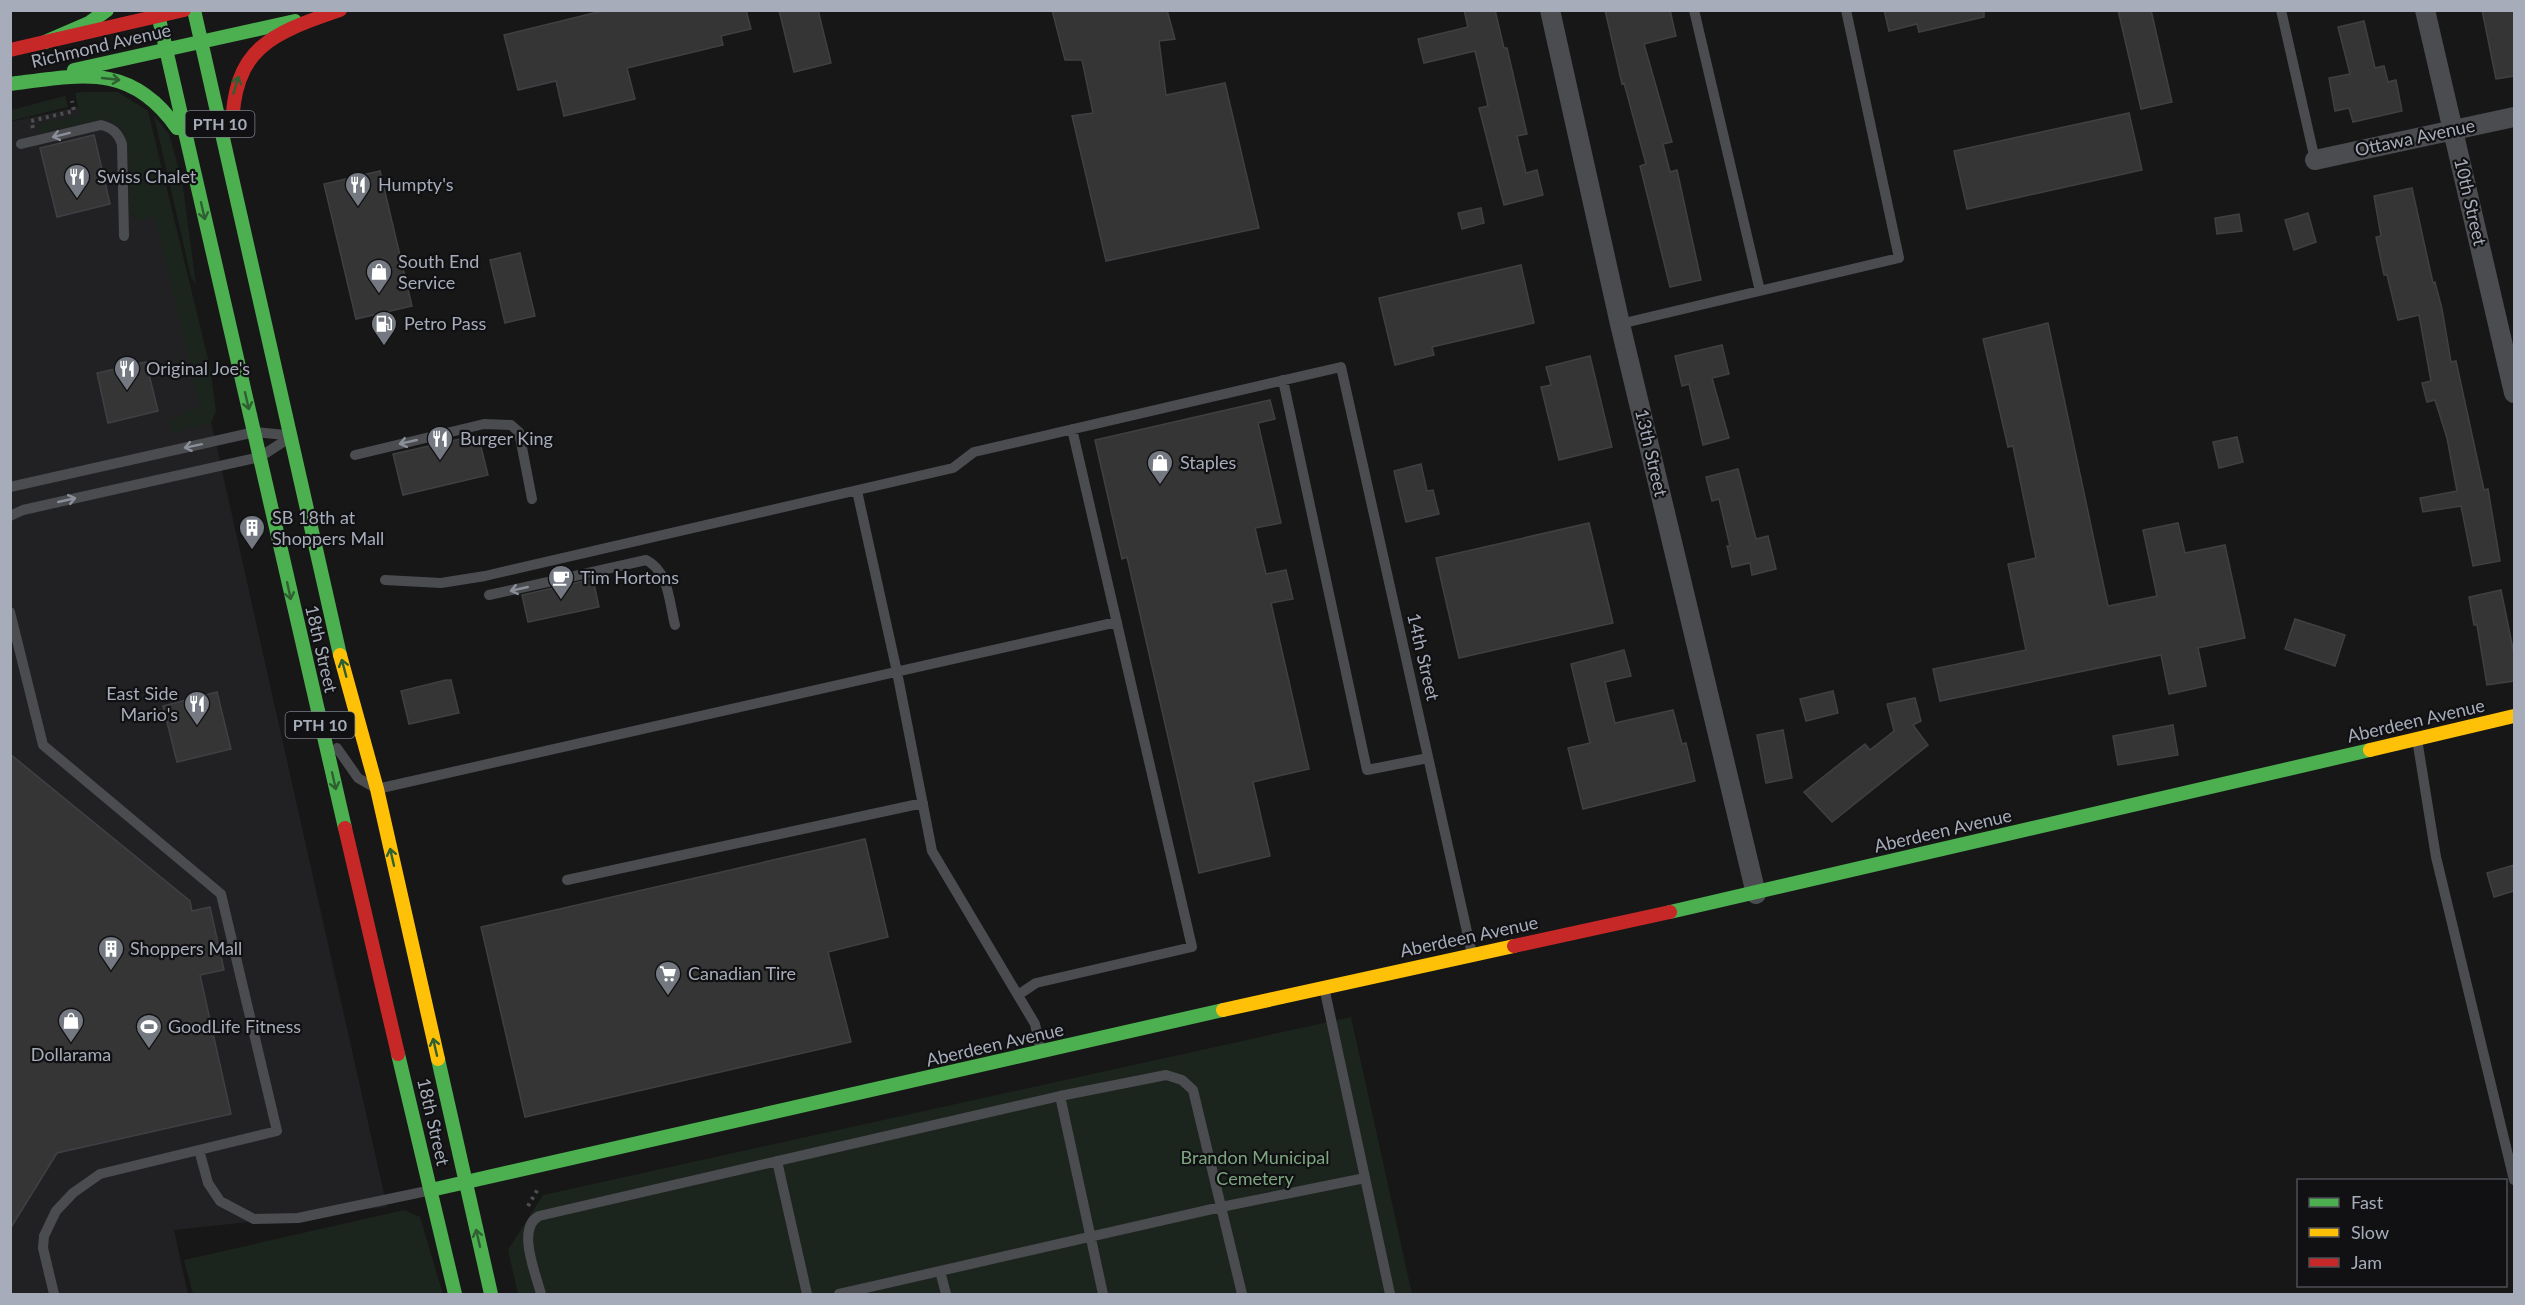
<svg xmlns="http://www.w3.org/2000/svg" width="2525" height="1305" viewBox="0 0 2525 1305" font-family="Lato,sans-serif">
	<rect width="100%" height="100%" fill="#171717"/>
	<path fill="#212123" d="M112,99L143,118L387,1207L174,1230L188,1294H11L10,122Z"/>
	<path fill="#1c241e" d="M82,92H118L148,111L210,367L216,411L211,423L172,433L169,419L184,416L185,411L200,407L155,217L138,220L131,214C126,184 141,128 104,119L39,133L37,124L80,115L75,93Z
		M65,96L68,107L11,121V110Z
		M154,116L169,134L182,180L196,285L191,277Z
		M1351,1017L1412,1294H518L508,1250L543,1195Z
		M404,1210L420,1217L443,1294H193L184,1260Z"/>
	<path fill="#353536" stroke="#3f4043" stroke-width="1.5" d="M606,10H746L751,29L721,36L723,45L627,68L635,99L564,116L556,81L518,90L504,35Z
		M779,10H818L831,63L794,72Z
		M1052,10H1167L1175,39L1159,41L1166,95L1225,83L1259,228L1106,261L1072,116L1093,113L1082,60H1065Z
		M1464,10H1495L1504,48H1507L1527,134L1517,136L1526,173L1537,170L1543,195L1504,205L1479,108L1488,106L1475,51L1424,63L1418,39L1468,27Z
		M1605,10H1670L1676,36L1644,44L1672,142L1663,144L1670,172L1677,170L1701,280L1670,287L1640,166L1646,164L1624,83L1622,84Z
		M1884,10H1984V17L1919,32L1917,24L1889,31Z
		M2118,10H2151L2172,102L2141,109Z
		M2482,10H2514V76L2496,79Z
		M2364,21L2375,68L2384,66L2388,82L2396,80L2402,111L2353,122L2349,108L2335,111L2329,78L2350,74L2338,27Z
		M2129,113L2142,170L1967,209L1954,151Z
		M94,135L110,204L57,217L40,148Z
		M380,171L412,306L356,319L324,184Z
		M2412,188L2433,283L2435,282L2442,309L2451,362L2456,361L2484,490L2488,489L2500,561L2473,566L2461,506L2423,512L2420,498L2457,491L2447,438L2435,400L2427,402L2422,383L2431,381L2419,315L2398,320L2387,275H2384L2376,237L2381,236L2374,196Z
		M1481,208L1484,223L1462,229L1458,213Z
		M2308,213L2316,242L2294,250L2285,220Z
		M2239,214L2242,231L2217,234L2215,218Z
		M520,253L535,316L505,323L490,260Z
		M1521,265L1534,323L1432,347L1434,355L1395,365L1379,298Z
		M2048,323L2108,606L2157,596L2143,530L2178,523L2185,553L2225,545L2245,638L2198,648L2206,686L2169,694L2161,655L1940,701L1933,669L2026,650L2008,564L2036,558L2013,446L2008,447L1983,339Z
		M1722,345L1729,374L1712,378L1729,438L1703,445L1689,384L1682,386L1675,356Z
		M1590,356L1612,447L1559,460L1541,387L1551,385L1546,367Z
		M146,362L158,411L108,423L97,373Z
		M1270,400L1275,419L1258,423L1281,523L1255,528L1266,574L1286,570L1293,599L1271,603L1309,769L1253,782L1270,856L1199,873L1127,557L1122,559L1095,440Z
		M478,435L488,475L403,495L393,454Z
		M2237,437L2243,462L2219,468L2213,442Z
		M1421,464L1427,491L1433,490L1439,514L1406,522L1394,471Z
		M1738,469L1756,539L1768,536L1776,569L1752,575L1750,563L1732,567L1727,546H1730L1719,499L1712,501L1706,477Z
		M1589,523L1613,623L1459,658L1436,558Z
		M593,579L599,607L528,622L522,595Z
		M2501,590L2514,654V681L2487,685L2477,625H2474L2469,597Z
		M2295,619L2345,635L2335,666L2285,649Z
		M1624,650L1631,676L1605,682L1615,723L1673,710L1682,744L1686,743L1695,781L1583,809L1568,748L1590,743L1571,664Z
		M446,680H451L459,713L409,724L401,691Z
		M1833,691L1838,713L1806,721L1800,699Z
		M217,692L231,749L177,762L163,706Z
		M1915,698L1921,721L1913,725L1928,745L1832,822L1804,792L1865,744L1870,750L1894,731L1887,704Z
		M2173,725L2178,755L2118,765L2113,736Z
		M1783,730L1792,778L1766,783L1757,735Z
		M10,754L190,901L192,911L210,907L224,970L200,975L231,1114L57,1153L10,1229Z
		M865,839L888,937L828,952L851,1042L525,1117L481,927Z
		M2514,865V891L2494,897L2487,873Z"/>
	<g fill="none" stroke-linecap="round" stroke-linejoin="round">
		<path stroke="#4c4e51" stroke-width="4" stroke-dasharray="3 4.5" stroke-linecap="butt" d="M33,128L31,121L74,111L72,101
			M528,1206L538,1189"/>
		<path stroke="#4a4c50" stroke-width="10" d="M1694,10L1760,291
			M2281,10L2315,160
			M21,144L101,125C113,128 118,133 122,144L124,236
			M1620,324L1899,258L1846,10
			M1283,380L1367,770L1428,758
			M355,455L484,424L511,425L519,432L532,499
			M10,487L255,432L285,435
			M857,491L897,672L932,851L1035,1024L1041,1052
			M10,516L23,510L260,457L286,440
			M385,580L441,583L485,576L953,468L974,452L1341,367L1472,954
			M489,595L646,560C669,571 669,602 675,625
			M10,612L43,745L221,894L277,1131L100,1174L73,1193L56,1211L44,1236L43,1248L54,1294
			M2417,739L2436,857L2514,1180
			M337,748L358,778L377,789L1117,622
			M567,880L923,803
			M1324,987L1390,1294
			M1018,995L1036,983L1192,947L1072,429
			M1060,1096L1103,1294
			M199,1150L208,1183L220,1201L254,1219L298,1218L427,1191
			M777,1161L807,1294
			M940,1271L946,1294
			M541,1294C536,1274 516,1228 539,1216L1060,1096L1166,1075L1182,1080L1193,1090L1242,1294
			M839,1294L1221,1207L1365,1178"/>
		<path stroke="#4a4c50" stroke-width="20" d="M1550,10L1620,324L1756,894
			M2425,10L2514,393
			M2315,160L2514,117"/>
		<path stroke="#4caf50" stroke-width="14" d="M157,10L345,828
			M194,10L340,655
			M45,42L89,23L107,10
			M74,70L295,21
			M10,84C81,75 131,62 177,128
			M1670,912L2370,750
			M398,1054L455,1294
			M438,1059L491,1294
			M431,1190L1223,1010"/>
		<path stroke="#ffc107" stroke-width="14" d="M340,655L377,789L438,1059
			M2370,750L2514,716
			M1223,1010L1514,946"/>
		<path stroke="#c62828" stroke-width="14" d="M10,50L184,10
			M232,130C233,48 270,34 340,10
			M345,828L398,1054
			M1514,946L1670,912"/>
	</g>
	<defs><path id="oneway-shaft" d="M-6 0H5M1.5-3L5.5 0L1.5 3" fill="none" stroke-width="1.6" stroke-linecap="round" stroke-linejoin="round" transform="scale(1.5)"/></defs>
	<g stroke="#2e6032">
		<use href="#oneway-shaft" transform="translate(111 79) rotate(6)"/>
		<use href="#oneway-shaft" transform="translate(236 85) rotate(-74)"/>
		<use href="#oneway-shaft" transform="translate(203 211) rotate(77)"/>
		<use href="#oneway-shaft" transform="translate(247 401) rotate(77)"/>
		<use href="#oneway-shaft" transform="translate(289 591) rotate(78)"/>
		<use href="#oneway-shaft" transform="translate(344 668) rotate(-105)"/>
		<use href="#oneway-shaft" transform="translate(334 781) rotate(77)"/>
		<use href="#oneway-shaft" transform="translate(392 857) rotate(-103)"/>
		<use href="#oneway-shaft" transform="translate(435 1047) rotate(-103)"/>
		<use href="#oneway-shaft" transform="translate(478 1238) rotate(-103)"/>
	</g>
	<g stroke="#8a8f9a">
		<use href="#oneway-shaft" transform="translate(61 135) rotate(166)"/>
		<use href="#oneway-shaft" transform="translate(408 442) rotate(167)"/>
		<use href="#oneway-shaft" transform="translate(193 446) rotate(168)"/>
		<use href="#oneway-shaft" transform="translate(67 500) rotate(-13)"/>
		<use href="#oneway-shaft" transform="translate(519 589) rotate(167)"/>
	</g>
	<defs>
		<symbol id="restaurant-pin" viewBox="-11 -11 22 30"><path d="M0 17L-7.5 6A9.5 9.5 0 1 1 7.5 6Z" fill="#747880" stroke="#111113"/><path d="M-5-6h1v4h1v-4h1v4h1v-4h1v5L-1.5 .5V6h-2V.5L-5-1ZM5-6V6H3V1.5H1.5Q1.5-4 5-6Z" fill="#fff"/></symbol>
		<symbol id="shop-pin" viewBox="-11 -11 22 30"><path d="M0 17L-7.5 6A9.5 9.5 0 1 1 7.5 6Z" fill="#747880" stroke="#111113"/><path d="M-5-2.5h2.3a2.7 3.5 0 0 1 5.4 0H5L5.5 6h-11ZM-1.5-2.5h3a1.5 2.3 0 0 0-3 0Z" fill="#fff"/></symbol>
		<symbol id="fuel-pin" viewBox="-11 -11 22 30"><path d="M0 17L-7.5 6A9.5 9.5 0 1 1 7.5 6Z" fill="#747880" stroke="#111113"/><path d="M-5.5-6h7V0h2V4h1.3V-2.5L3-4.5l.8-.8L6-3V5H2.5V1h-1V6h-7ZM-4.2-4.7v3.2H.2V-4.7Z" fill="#fff"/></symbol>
		<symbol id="building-pin" viewBox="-11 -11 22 30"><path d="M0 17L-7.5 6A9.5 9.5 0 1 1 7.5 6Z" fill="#747880" stroke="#111113"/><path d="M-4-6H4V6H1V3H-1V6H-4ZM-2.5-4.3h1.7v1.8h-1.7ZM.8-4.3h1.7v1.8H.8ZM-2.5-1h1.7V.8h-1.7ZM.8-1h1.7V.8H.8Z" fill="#fff"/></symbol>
		<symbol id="cafe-pin" viewBox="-11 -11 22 30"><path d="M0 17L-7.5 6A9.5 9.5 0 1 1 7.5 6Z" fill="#747880" stroke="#111113"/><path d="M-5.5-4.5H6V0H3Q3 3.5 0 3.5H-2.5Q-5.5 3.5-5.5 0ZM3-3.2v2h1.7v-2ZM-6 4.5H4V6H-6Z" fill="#fff"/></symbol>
		<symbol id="supermarket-pin" viewBox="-11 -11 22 30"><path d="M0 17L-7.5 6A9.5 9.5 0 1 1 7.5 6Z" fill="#747880" stroke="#111113"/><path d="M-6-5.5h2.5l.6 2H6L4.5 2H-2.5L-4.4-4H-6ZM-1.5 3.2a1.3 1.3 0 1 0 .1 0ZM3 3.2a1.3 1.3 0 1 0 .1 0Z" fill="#fff"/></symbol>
		<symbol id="stadium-pin" viewBox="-11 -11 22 30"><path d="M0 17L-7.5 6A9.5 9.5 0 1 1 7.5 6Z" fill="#747880" stroke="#111113"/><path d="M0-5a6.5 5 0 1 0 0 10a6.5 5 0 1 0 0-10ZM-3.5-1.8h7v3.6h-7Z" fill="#fff"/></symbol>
	</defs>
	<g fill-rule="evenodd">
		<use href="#restaurant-pin" x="62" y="162" width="30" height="40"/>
		<use href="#restaurant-pin" x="343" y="170" width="30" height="40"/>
		<use href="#shop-pin" x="364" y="257" width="30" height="40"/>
		<use href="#fuel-pin" x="369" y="309" width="30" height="40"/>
		<use href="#restaurant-pin" x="112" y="354" width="30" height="40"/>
		<use href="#restaurant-pin" x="425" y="424" width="30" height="40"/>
		<use href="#shop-pin" x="1145" y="448" width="30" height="40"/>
		<use href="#building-pin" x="237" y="513" width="30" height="40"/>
		<use href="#cafe-pin" x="546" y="563" width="30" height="40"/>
		<use href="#restaurant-pin" x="182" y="689" width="30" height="40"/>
		<use href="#building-pin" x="96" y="934" width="30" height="40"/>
		<use href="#supermarket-pin" x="653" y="959" width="30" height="40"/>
		<use href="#shop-pin" x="56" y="1006" width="30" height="40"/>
		<use href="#stadium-pin" x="134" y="1012" width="30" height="40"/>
	</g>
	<g text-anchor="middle" stroke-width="4.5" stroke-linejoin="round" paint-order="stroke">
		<g fill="#111113" stroke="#797e87" stroke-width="1.5">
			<rect x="185.5" y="111" width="69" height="26" rx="4.5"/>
			<rect x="285.5" y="712" width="69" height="26" rx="4.5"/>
		</g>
		<g font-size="16" font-weight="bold" fill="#a6acb9">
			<text x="220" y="130">PTH 10</text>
			<text x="320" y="731">PTH 10</text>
		</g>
		<g font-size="18" fill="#a6acb9" stroke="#111113">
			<text transform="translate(101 46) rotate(-13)" y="6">Richmond Avenue</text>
			<text transform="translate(2415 138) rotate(-12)" y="6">Ottawa Avenue</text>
			<text transform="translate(2470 202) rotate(77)" y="6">10th Street</text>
			<text transform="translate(1651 453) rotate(77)" y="6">13th Street</text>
			<text transform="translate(321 649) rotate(77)" y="6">18th Street</text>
			<text transform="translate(1423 657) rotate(77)" y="6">14th Street</text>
			<text transform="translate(2416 721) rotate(-13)" y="6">Aberdeen Avenue</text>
			<text transform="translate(1943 831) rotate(-13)" y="6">Aberdeen Avenue</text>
			<text transform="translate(1469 937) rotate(-12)" y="6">Aberdeen Avenue</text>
			<text transform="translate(995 1045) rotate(-13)" y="6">Aberdeen Avenue</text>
			<text transform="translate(433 1122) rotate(77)" y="6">18th Street</text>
		</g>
		<g font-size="18" fill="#a6acb9" stroke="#111113" text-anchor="start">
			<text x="97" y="183">Swiss Chalet</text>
			<text x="378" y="191">Humpty's</text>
			<text x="398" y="268">South End<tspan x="398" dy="21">Service</tspan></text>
			<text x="404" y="330">Petro Pass</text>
			<text x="146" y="375">Original Joe's</text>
			<text x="460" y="445">Burger King</text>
			<text x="1180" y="469">Staples</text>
			<text x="272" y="524">SB 18th at<tspan x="272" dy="21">Shoppers Mall</tspan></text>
			<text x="580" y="584">Tim Hortons</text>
			<text x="178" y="700" text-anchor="end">East Side<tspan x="178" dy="21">Mario's</tspan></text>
			<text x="130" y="955">Shoppers Mall</text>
			<text x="688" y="980">Canadian Tire</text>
			<text x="168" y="1033">GoodLife Fitness</text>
			<text x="71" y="1061" text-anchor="middle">Dollarama</text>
		</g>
		<g font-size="18" fill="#7ca67f" stroke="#111113">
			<text x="1255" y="1164">Brandon Municipal<tspan x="1255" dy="21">Cemetery</tspan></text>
		</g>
	</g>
	<rect width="2525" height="1305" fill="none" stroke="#a6acb9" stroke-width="24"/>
	<rect x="2297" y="1179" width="210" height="108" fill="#111113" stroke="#4d4f55" stroke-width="1.5"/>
	<rect x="2309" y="1198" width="30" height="9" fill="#4caf50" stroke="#4d4f55" stroke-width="1.5"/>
	<text x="2351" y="1209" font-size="18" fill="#a6acb9">Fast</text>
	<rect x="2309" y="1228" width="30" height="9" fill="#ffc107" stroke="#4d4f55" stroke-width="1.5"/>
	<text x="2351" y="1239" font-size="18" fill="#a6acb9">Slow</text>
	<rect x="2309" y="1258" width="30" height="9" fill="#c62828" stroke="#4d4f55" stroke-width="1.5"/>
	<text x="2351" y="1269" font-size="18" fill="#a6acb9">Jam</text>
</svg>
